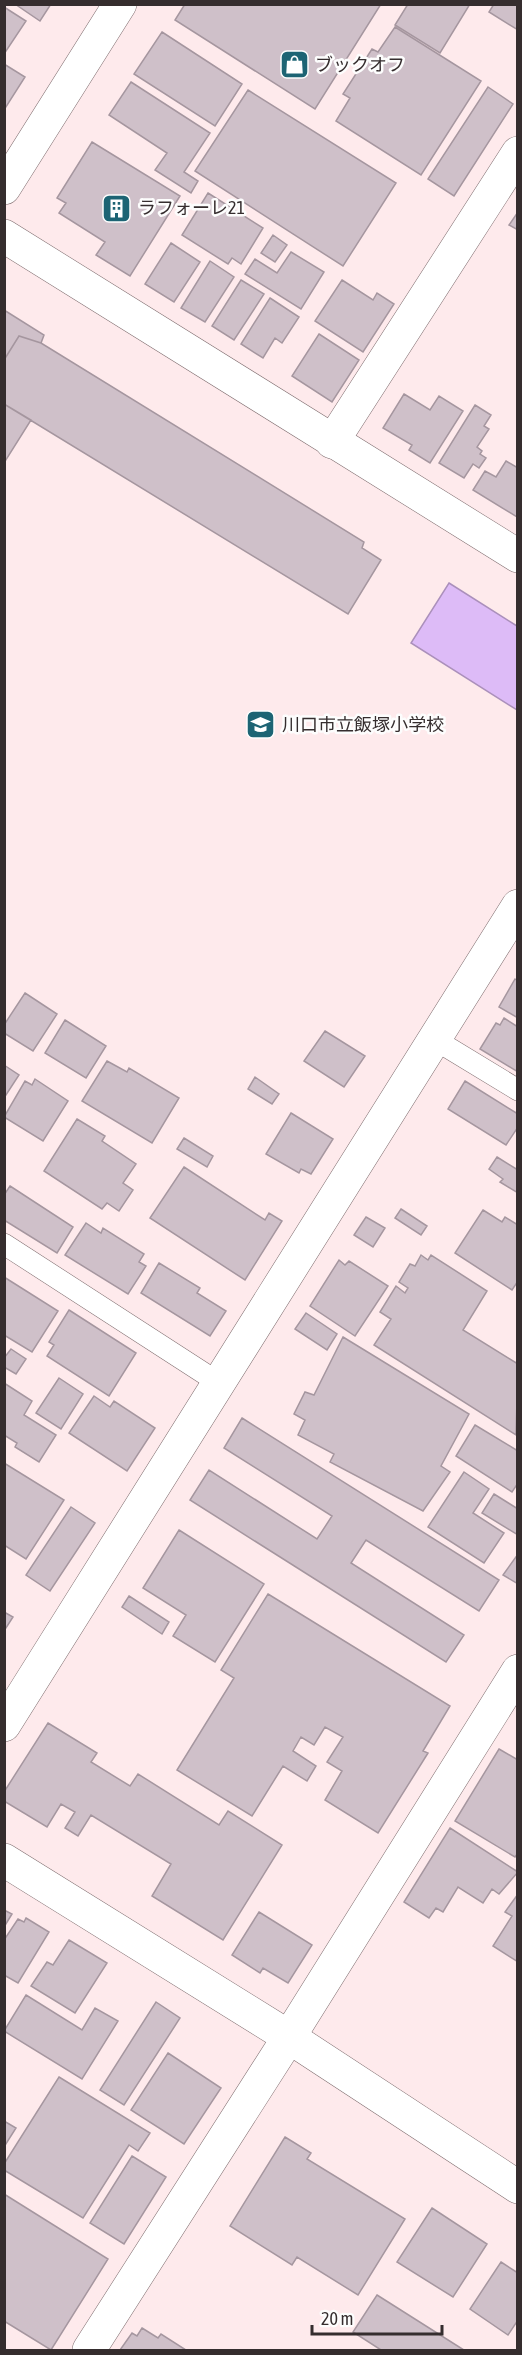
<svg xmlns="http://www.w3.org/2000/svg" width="522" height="2355" viewBox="0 0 522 2355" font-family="'Asap Condensed','Noto Sans JP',sans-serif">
	<rect width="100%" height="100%" fill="#feeaec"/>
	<path fill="#ddbbf7" stroke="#ab90bb" stroke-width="1.5" d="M449,583L517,626V710L411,643Z"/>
	<path fill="#cfc0c9" stroke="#a5969f" stroke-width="1.5" d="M15,4H51L40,21Z
		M185,4H381L315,109L175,20Z
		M408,4H470L440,53L395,25Z
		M494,4H518V30L489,12Z
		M4,7L26,21L4,54Z
		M395,27L481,81L421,175L336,121L350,98L343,94L372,49L378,52Z
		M162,32L242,84L215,126L134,74Z
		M4,64L25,77L4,110Z
		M131,82L210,133L184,172L198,181L191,193L155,170L167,153L109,115Z
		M488,87L513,104L454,196L428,179Z
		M248,90L396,183L343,266L195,171Z
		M92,142L180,196L130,276L96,255L105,242L59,213L66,203L57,198Z
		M208,193L263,228L241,264L232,258L228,264L182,235Z
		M518,212V230L509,225Z
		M273,235L287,245L275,262L261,253Z
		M171,243L200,262L174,302L145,284Z
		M291,252L324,272L301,309L245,274L255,259L277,273Z
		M210,261L234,277L205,322L181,308Z
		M241,280L264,294L234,340L212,326Z
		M342,280L373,300L377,293L394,304L363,352L315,321Z
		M270,298L299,317L282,343L275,338L263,358L241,344Z
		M4,310L44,335L41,343L19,336L4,360Z
		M319,334L359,360L332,402L292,376Z
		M19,336L41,343L364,542L362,548L381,560L348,614L4,404V360Z
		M404,394L430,410L439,396L463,411L430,463L409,450L412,445L383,428Z
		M4,404L31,420L4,463Z
		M475,405L491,415L484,426L489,429L477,447L482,451L480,454L486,458L479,468L473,464L464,478L439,463Z
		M506,461L518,468L517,517L473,490L485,471L496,477Z
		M515,979L518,981V1018L499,1007Z
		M25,993L57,1014L33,1051L4,1033V1025Z
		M504,1018L518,1027V1072L480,1049L496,1023L500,1025Z
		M65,1020L106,1046L86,1078L45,1053Z
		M325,1031L365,1056L344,1087L304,1061Z
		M107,1061L127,1072L129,1068L179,1098L152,1143L82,1101Z
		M4,1065L19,1075L4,1098Z
		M255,1077L279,1094L272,1104L248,1089Z
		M35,1079L68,1101L43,1141L4,1117L25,1081L32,1085Z
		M465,1081L518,1114V1127L506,1145L448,1109Z
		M291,1113L333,1139L311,1174L301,1169L299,1173L266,1154Z
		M77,1119L105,1136L102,1141L136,1164L123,1183L133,1190L119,1211L107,1203L102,1209L44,1171Z
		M184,1138L213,1156L207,1167L177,1149Z
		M497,1157L518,1170V1193L500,1182L503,1179L489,1169Z
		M184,1167L265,1220L269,1213L282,1221L245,1280L150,1218Z
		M10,1186L73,1227L57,1253L4,1220V1195Z
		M401,1209L427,1226L421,1235L395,1218Z
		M483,1210L502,1222L505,1217L518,1225V1281L512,1290L455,1253Z
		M366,1217L385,1228L373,1247L354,1235Z
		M86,1223L101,1233L103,1228L144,1254L139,1262L146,1266L128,1294L65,1255Z
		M421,1255L428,1260L431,1255L487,1291L463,1330L518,1364L516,1435L374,1345L391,1319L380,1312L396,1286L405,1293L408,1288L399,1282L410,1264L415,1266Z
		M339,1260L345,1265L349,1261L388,1286L355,1336L310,1306Z
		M159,1263L200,1288L197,1293L226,1311L210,1336L141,1293Z
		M4,1277L58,1311L32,1352L4,1335Z
		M69,1310L136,1353L109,1396L47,1356L54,1345L49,1342Z
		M306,1313L337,1334L327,1350L295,1329Z
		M343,1337L469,1414L441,1466L450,1472L423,1511L330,1462L334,1454L298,1435L305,1420L294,1414L305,1392L314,1395Z
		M11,1349L26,1359L16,1374L4,1367V1358Z
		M59,1378L83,1394L61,1429L36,1413Z
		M4,1383L32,1401L24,1415L56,1435L39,1462L15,1447L17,1443L4,1435Z
		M94,1396L110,1407L114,1401L155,1428L127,1471L69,1433Z
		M242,1418L499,1580L479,1611L366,1540L351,1563L464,1635L446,1662L190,1500L209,1470L317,1539L332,1516L224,1448Z
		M475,1425L518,1451V1483L512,1492L456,1456Z
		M4,1463L64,1500L26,1559L4,1545Z
		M464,1472L489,1489L473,1513L504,1533L484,1563L428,1527Z
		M494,1494L518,1509V1535L482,1513Z
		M71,1507L95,1523L50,1591L26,1575Z
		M179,1530L264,1584L215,1662L173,1636L186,1615L143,1588Z
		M518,1554V1584L503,1575Z
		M268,1594L450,1706L423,1751L428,1753L378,1833L325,1800L342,1771L327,1762L343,1737L325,1727L314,1745L301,1737L293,1751L316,1766L307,1781L283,1766L252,1816L177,1770L234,1678L221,1670Z
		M129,1596L169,1622L162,1634L122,1607Z
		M4,1612L13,1617L4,1631Z
		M48,1723L97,1753L91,1762L130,1786L138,1774L219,1825L228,1811L282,1845L223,1940L152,1896L171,1864L91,1815L78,1836L65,1828L75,1812L61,1804L47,1827L4,1801V1792Z
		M499,1749L518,1760V1853L515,1857L455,1821Z
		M450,1828L518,1872L499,1894L492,1889L483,1903L458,1887L443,1912L436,1908L429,1918L404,1902Z
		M518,1894V1962L493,1946L512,1916L505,1912Z
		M4,1910L12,1914L4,1927Z
		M259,1912L312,1945L288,1983L263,1968L260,1973L232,1955Z
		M26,1918L49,1932L18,1983L4,1975V1940L18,1919L24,1922Z
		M69,1940L107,1963L75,2013L31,1986L47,1962L53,1965Z
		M26,1995L82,2030L95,2008L118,2021L82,2079L4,2031Z
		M156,2002L180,2018L124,2105L100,2090Z
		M168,2053L221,2088L184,2144L131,2110Z
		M59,2077L150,2133L138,2151L129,2145L83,2218L4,2170V2164Z
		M4,2121L16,2128L4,2147Z
		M285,2137L311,2153L307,2159L405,2219L358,2295L297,2257L292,2265L230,2226Z
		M132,2156L166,2177L124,2244L90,2223Z
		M4,2194L108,2259L51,2350L4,2321Z
		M432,2208L487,2244L453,2297L397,2262Z
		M501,2262L518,2273V2320L508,2335L470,2309Z
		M377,2295L464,2350H381L353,2332Z
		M142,2328L158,2338L161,2334L186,2350H120L132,2333L137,2336Z"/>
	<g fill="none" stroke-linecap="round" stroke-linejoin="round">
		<defs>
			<path id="service" d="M434,1039L518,1090
				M4,1244L219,1383"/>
			<path id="minor" d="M332,442L518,153
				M89,2350L289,2037L518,1671"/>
			<path id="tertiary" d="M4,188L120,4
				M4,236L518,556
				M4,1725L518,906
				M4,1860L289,2037L518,2187"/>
		</defs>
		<use href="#service" stroke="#7f6d6f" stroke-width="22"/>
		<use href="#minor" stroke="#7f6d6f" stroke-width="34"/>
		<use href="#tertiary" stroke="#7f6d6f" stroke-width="34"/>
		<use href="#service" stroke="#fff" stroke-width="21"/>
		<use href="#minor" stroke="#fff" stroke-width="33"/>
		<use href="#tertiary" stroke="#fff" stroke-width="33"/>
	</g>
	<defs>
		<symbol id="shop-square" viewBox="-11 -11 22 22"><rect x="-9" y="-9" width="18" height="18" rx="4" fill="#1d6474" stroke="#fdfdfd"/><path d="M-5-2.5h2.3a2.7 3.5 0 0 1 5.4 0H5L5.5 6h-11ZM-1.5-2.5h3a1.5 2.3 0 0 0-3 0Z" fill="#fff"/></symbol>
		<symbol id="building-square" viewBox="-11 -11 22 22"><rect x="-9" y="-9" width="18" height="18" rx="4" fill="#1d6474" stroke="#fdfdfd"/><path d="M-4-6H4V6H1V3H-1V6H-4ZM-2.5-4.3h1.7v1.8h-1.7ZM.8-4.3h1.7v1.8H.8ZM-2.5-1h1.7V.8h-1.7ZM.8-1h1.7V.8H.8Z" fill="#fff"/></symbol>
		<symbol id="school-square" viewBox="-11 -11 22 22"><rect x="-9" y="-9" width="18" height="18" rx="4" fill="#1d6474" stroke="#fdfdfd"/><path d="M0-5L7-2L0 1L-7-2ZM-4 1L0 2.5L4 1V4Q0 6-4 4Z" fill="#fff"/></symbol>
	</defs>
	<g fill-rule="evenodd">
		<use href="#shop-square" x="278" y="48" width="33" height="33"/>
		<use href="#building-square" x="100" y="192" width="33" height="33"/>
		<use href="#school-square" x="244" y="708" width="33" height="33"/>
	</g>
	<g text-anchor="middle" stroke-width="5" stroke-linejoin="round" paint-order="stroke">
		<g font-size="18" fill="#352d2e" stroke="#fdfdfd" text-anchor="start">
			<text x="315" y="71">ブックオフ</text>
			<text x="138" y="214">ラフォーレ21</text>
			<text x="282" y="731">川口市立飯塚小学校</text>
		</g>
	</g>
	<rect width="522" height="2355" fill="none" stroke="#352d2e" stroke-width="12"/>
	<path d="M312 2325v9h130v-9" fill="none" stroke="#352d2e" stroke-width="3"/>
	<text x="321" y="2325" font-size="18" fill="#352d2e" stroke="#fdfdfd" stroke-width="4.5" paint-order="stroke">20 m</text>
</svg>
